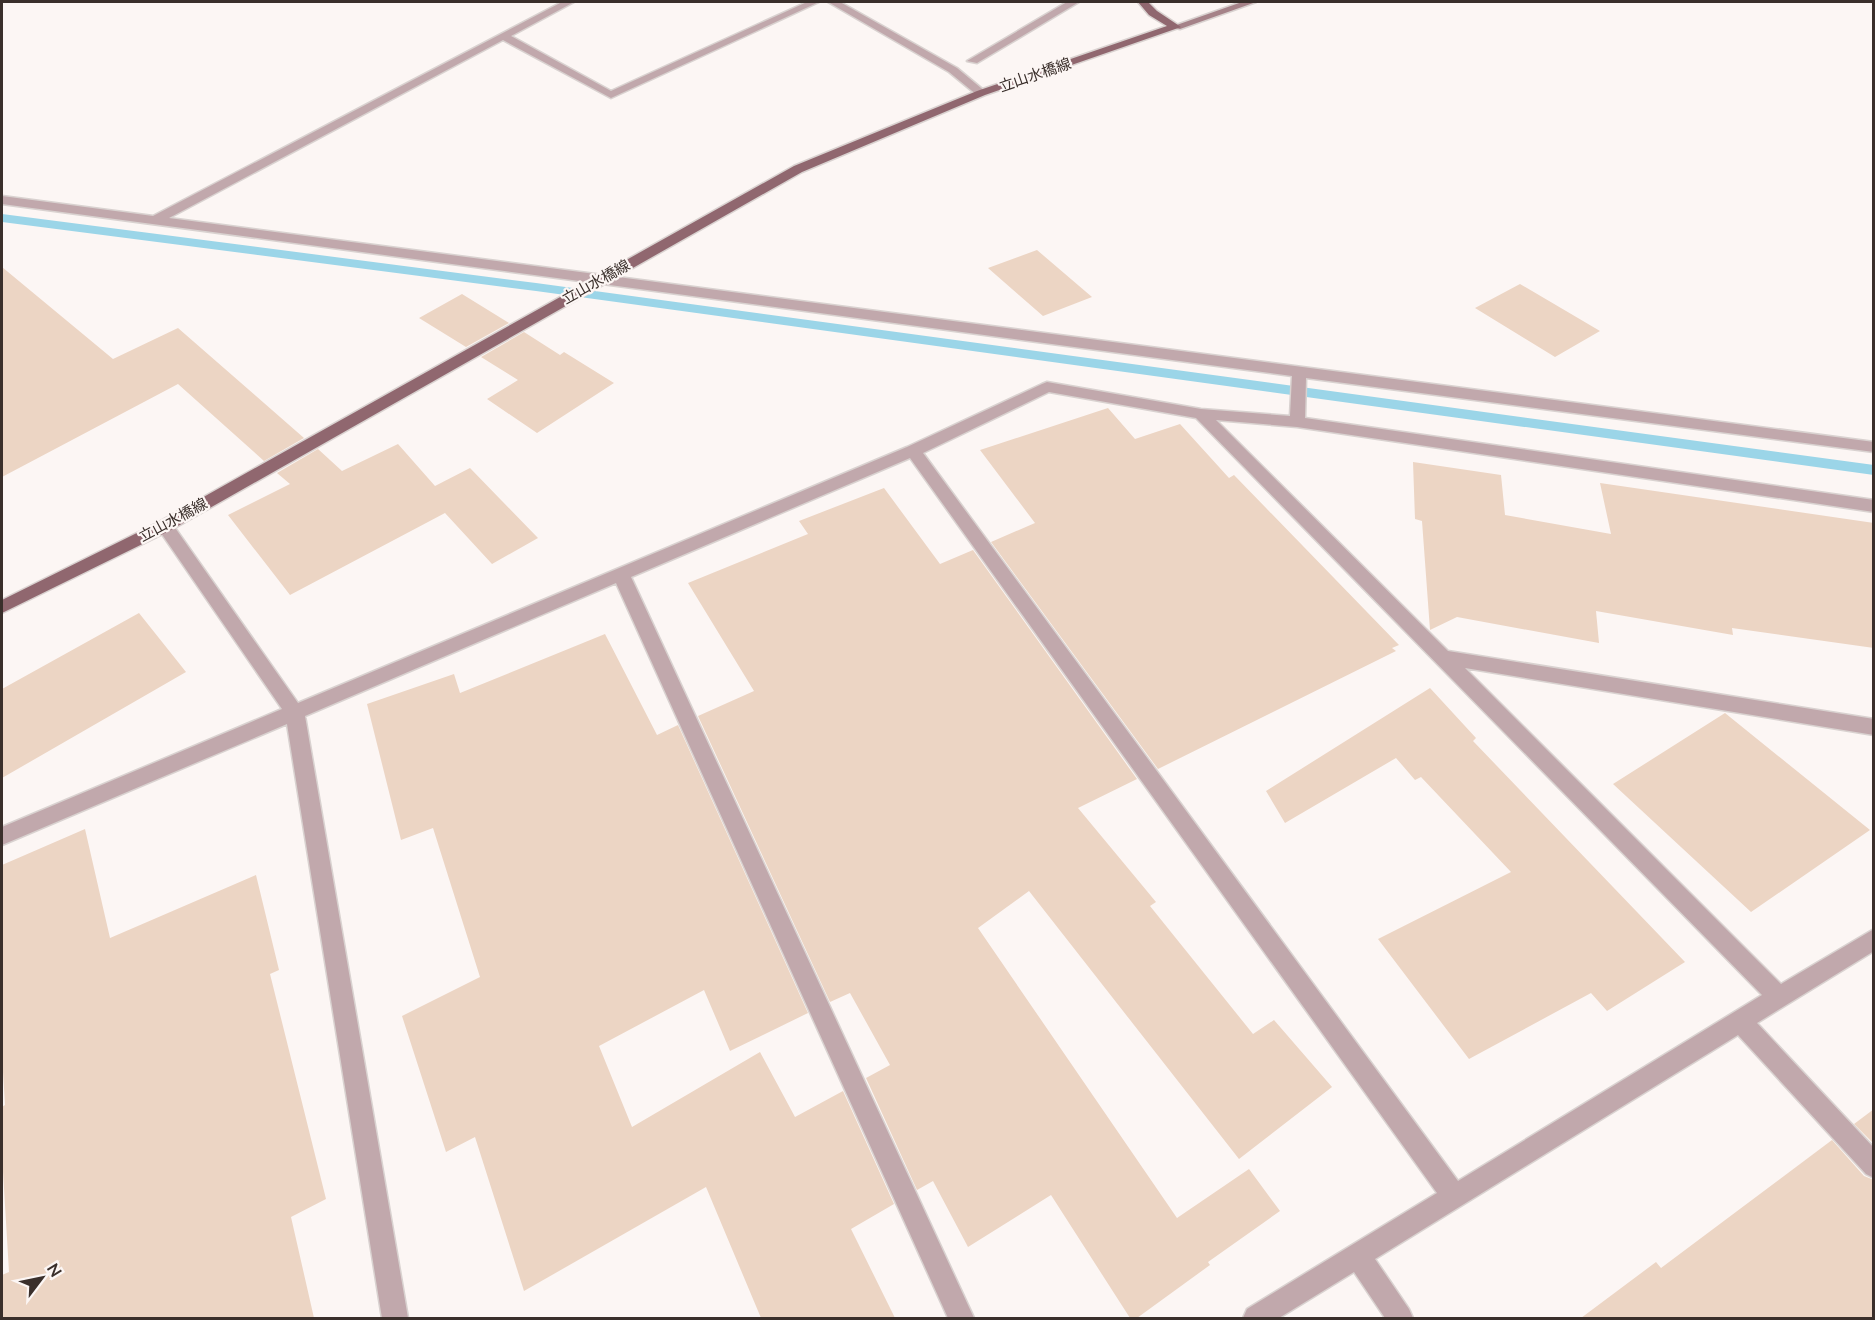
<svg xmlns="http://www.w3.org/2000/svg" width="1875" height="1320" viewBox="0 0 1875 1320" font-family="Lato,'Noto Sans JP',sans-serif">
	<rect width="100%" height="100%" fill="#fcf6f4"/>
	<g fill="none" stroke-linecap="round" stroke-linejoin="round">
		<path fill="#9bd5e8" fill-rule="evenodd" d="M2,214L536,283L1874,465V475L536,291L2,222Z"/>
	</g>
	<path fill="#ecd5c4" d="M1037,250L1092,297L1043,316L988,268Z
		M2,267L113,359L178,328L304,438L264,461L178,384L2,477Z
		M1520,284L1600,331L1555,357L1475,308Z
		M462,294L509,323L466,347L419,318Z
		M524,332L560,355L564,352L614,383L537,433L487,399L518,380L481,357Z
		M1108,408L1135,439L1180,424L1229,478L1234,475L1399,645L1392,648L1396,651L1158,769L991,542L1035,523L980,450Z
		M398,444L435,486L470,468L538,538L492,564L445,513L290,595L228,515L290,484L277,473L318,449L342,471Z
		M1413,462L1501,475L1505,515L1611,534L1600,483L1874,523V648L1732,628L1733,635L1596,611L1599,643L1457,617L1430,630L1422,521L1415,519Z
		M884,488L940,564L973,550L1137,779L1078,808L1156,902L1150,906L1253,1034L1274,1020L1332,1087L1239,1159L1029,891L978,928L1177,1218L1249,1169L1280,1211L1208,1262L1210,1265L1137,1318H1130L1051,1195L968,1247L933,1181L917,1190L866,1078L890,1065L850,993L830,1002L698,716L754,691L688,583L808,534L799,521Z
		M139,613L186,672L2,778V689Z
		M605,634L657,735L678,725L808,1013L730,1051L704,990L599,1046L632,1127L760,1052L795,1117L843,1091L894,1204L851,1229L895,1318H761L706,1187L524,1291L475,1137L446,1152L402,1016L480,977L433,828L401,840L367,704L454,674L460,693Z
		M1430,688L1476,738L1473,741L1685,962L1607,1011L1591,993L1469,1059L1378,939L1511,872L1421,777L1415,780L1396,758L1285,823L1266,791Z
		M1725,713L1870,830L1751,912L1613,784Z
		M85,829L110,938L256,875L279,970L270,974L326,1199L291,1217L314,1318H2V1275L9,1272L2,1155V1107L5,1105L2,1056V865Z
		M1874,1109V1144L1854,1124Z
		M1832,1140L1864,1176L1874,1180V1318H1581L1656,1262L1661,1268Z"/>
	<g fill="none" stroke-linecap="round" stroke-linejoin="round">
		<defs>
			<path id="street" d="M562,2H574L511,36L611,91L807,2H819L611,98L503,40L169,218L1874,442V452L1306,378L1305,418L1874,500V512L1297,427L1216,420L1448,651L1874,719V735L1465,668L1781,984L1874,929V951L1757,1023L1874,1148V1178L1866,1174L1738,1035L1375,1259L1409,1309L1413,1318H1385L1354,1272L1279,1318H1243L1247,1309L1437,1193L910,458L631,577L974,1318H948L616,583L305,716L408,1318H382L287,724L2,845V827L282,709L159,530L157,526L159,522H171L298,703L907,447L1042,384L1047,382L1201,409L1290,416L1292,376L2,204V196L153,216ZM1049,392L1196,418L1762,995L1458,1181L923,453Z
				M828,2H840L957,68L987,93L977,95L949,72Z
				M1067,2H1079L977,63L967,61Z"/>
			<path id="secondary" d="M1242,2H1256L1180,29L1171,27Z"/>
			<path id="primary" d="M1138,2H1148L1157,11L1181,27L985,95L802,172L171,530L2,613V600L159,522L794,166L977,91L1167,26L1149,15Z"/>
		</defs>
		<use href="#street" stroke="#d9d2d0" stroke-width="3"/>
		<use href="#secondary" stroke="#d9d2d0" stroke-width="3"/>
		<use href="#primary" stroke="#d9d2d0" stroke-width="3"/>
		<use href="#street" fill="#c1a8ac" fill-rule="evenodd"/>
		<use href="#secondary" fill="#a58288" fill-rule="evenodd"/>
		<use href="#primary" fill="#90676f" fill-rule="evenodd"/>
	</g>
	<g text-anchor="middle" stroke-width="4.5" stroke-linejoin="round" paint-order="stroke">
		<g font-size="15" fill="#3a2f2b" stroke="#fcf6f4">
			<text transform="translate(1035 75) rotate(-19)" y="5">立山水橋線</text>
			<text transform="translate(596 282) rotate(-29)" y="5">立山水橋線</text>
			<text transform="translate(173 520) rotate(-28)" y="5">立山水橋線</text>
		</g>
	</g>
	<rect width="1875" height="1320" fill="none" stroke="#3a2f2b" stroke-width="6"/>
	<g transform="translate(42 1278) rotate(58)" stroke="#fcf6f4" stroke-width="4.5" paint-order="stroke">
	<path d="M0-4.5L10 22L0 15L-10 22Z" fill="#3a2f2b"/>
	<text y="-9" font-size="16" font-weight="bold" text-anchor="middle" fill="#3a2f2b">N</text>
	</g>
</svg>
